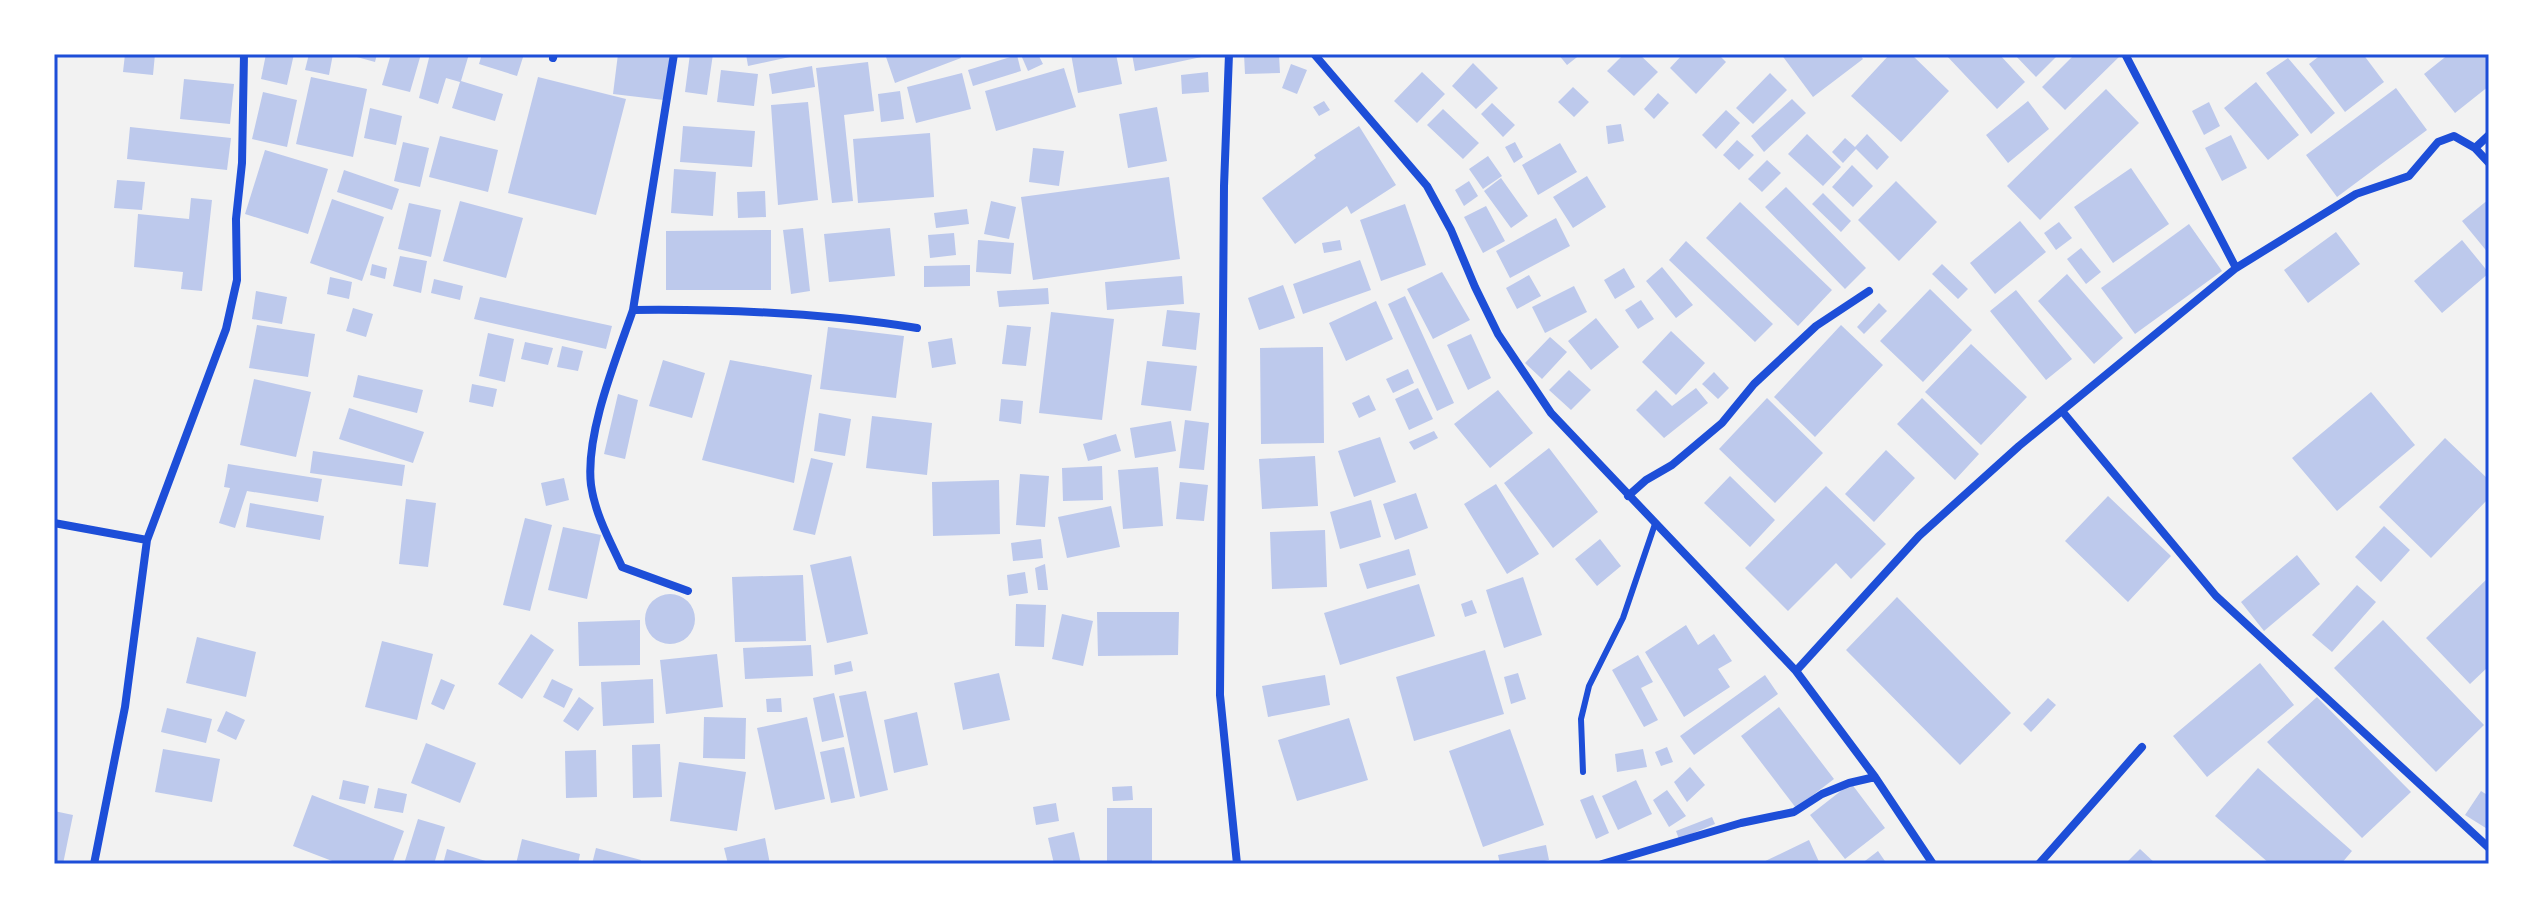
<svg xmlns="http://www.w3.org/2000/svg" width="2543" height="918" viewBox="0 0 2543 918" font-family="Inter,sans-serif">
	<rect width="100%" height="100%" fill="#f2f2f2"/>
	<path fill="#bdc9ec" d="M125,54H155L153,75L123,72Z
		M266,54H294L287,85L261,79Z
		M309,54H333L329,75L305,70Z
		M346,54H377L375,62Z
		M391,54H421L410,92L382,85Z
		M430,54H469L461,81L503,94L495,121L452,108L460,82L446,78L438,104L419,98Z
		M482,54H524L517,76L479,64Z
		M618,54H670L664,100L613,94Z
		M690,54H713L707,95L685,92Z
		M746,54H799V55L748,66Z
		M885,54H960L961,58L895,83Z
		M1038,54L1043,64L1028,71L1021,55Z
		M1071,54H1116L1122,84L1078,93Z
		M1132,54H1211V55L1135,71Z
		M1244,54H1279L1280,73L1245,74Z
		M1558,54H1581L1567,65Z
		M1624,54H1639L1658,72L1634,96L1607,71Z
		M1683,54H1718L1726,62L1696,94L1670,68Z
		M1781,54H1859L1863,59L1813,97Z
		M1890,54H1911L1949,91L1901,142L1851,96Z
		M1945,54H1999L2025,82L1997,109Z
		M2014,54H2059L2036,77Z
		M2075,54H2122L2065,110L2042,87Z
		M2322,54H2363L2384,82L2345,112L2309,64Z
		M2449,54H2489V86L2455,113L2424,74Z
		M1017,55L1021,71L973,86L968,70Z
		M2288,58L2335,113L2311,134L2266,73Z
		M868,62L874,111L844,115L853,201L832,203L816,68Z
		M1473,63L1498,88L1476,109L1452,86Z
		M1291,64L1307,70L1297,94L1282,88Z
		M812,66L815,87L772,94L769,74Z
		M1064,68L1076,107L996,131L985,91Z
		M721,70L758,74L754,106L717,102Z
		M1208,72L1209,92L1182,94L1181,75Z
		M1422,72L1445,94L1417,123L1394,101Z
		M962,73L971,109L916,123L907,87Z
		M1770,73L1787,90L1753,124L1736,108Z
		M311,77L367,89L353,157L296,144Z
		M538,77L626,99L596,215L508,193Z
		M184,79L234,84L230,124L180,119Z
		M2256,82L2299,135L2268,160L2224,108Z
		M1573,87L1589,102L1574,117L1558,102Z
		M2396,88L2427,130L2337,197L2306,155Z
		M2106,89L2139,123L2040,220L2007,186Z
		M900,91L904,119L881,122L878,94Z
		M263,92L297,100L287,147L252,139Z
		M1658,93L1669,103L1654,119L1644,109Z
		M1792,99L1806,113L1764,152L1751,136Z
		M1324,101L1330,110L1319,116L1313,107Z
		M2028,101L2049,129L2008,163L1986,135Z
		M808,102L818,200L778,205L771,105Z
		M2209,102L2220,126L2204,135L2192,111Z
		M1492,103L1515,125L1503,137L1481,114Z
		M1157,107L1167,161L1128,168L1119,114Z
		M370,108L402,116L396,145L364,138Z
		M1443,109L1479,143L1463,159L1427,125Z
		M1726,110L1740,123L1716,149L1702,135Z
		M1621,124L1624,141L1608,144L1606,126Z
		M683,126L755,131L752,167L680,162Z
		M1359,126L1396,185L1351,214L1347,206L1295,244L1262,198L1316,158L1314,155Z
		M130,127L231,138L227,170L127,159Z
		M930,133L934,197L858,203L853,139Z
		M1807,134L1841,167L1823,186L1788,154Z
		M1867,134L1889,157L1877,170L1856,149L1843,163L1832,152L1845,138L1855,147Z
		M2231,135L2247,168L2222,181L2205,148Z
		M440,136L498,150L488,192L429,177Z
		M1737,140L1754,155L1739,170L1723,155Z
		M403,142L429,148L420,187L394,181Z
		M1515,142L1523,157L1514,163L1505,147Z
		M1560,143L1577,172L1538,195L1522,165Z
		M1033,148L1064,151L1059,186L1029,182Z
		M265,150L328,169L308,234L245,214Z
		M1488,156L1502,176L1483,189L1469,169Z
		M1767,160L1781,173L1762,192L1748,179Z
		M1852,165L1873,186L1853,207L1832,187Z
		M2131,168L2169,224L2113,263L2074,207Z
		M674,169L716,172L713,216L671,213Z
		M344,170L399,189L392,210L337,192Z
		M1587,176L1606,207L1573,228L1553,197Z
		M1169,177L1180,259L1033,280L1021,197Z
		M1501,178L1528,216L1511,228L1484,191Z
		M117,180L145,182L142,210L114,208Z
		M1469,181L1478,196L1464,206L1455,190Z
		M1896,181L1937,222L1899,261L1858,220Z
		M1786,187L1866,268L1845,289L1765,207Z
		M765,191L766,217L738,218L737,192Z
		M1823,193L1851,221L1841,232L1812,204Z
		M191,198L212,200L202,291L181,289L183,272L134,267L138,214L189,219Z
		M332,199L384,217L362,281L310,263Z
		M2489,199V254L2462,221Z
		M460,201L523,218L506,278L443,261Z
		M991,201L1016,207L1009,239L984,234Z
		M1740,202L1832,290L1798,326L1706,238Z
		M409,203L441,210L431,257L398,249Z
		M1405,204L1426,265L1381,281L1360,220Z
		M1486,206L1505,241L1483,253L1464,217Z
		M967,209L969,224L936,228L934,213Z
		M1556,218L1570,246L1510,278L1496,251Z
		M2020,221L2046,252L1995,294L1970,263Z
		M2059,222L2072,238L2056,250L2044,233Z
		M2189,224L2222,271L2135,334L2101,288Z
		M803,228L810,291L791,294L783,230Z
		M890,228L895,276L829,282L824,234Z
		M771,230V290H666V231Z
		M2336,232L2360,264L2308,303L2284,270Z
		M954,233L956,255L930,258L928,235Z
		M978,240L1014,243L1011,274L976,272Z
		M1340,240L1342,250L1324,253L1322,243Z
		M2462,240L2489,273L2442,313L2414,281Z
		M1686,241L1773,324L1755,342L1669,260Z
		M2081,248L2101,272L2086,284L2067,259Z
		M400,256L427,261L421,293L393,286Z
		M1360,260L1371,290L1303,314L1293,284Z
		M372,264L387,268L385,279L370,275Z
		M1942,264L1968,289L1958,299L1932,274Z
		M970,265V286L924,287V266Z
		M1662,267L1693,305L1676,318L1646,281Z
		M1624,268L1635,287L1615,299L1604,280Z
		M1442,272L1470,320L1433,339L1407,289Z
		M2067,274L2123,338L2094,364L2038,301Z
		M1529,275L1541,296L1517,309L1506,288Z
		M1182,276L1184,304L1107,310L1105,282Z
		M330,277L352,282L349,299L327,294Z
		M434,279L463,286L460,300L431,293Z
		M1283,285L1295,318L1259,330L1248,298Z
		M1574,286L1587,312L1545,333L1532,307Z
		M1048,288L1049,304L999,307L997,291Z
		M1930,289L1972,330L1923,382L1880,341Z
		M2016,290L2072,359L2046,380L1990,311Z
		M256,291L287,297L282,324L252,319Z
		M1405,296L1454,403L1437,411L1388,304Z
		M480,297L612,326L606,349L474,319Z
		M1641,300L1654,319L1638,329L1625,310Z
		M1376,301L1393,339L1346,361L1329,323Z
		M1879,303L1887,311L1864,334L1857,327Z
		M353,308L373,314L366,337L346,331Z
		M1167,310L1200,313L1196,350L1162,346Z
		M1051,312L1114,319L1102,420L1039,413Z
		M1596,318L1619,347L1591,370L1568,341Z
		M257,325L315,334L308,377L249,368Z
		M1007,325L1031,327L1026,366L1002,364Z
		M1841,325L1883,365L1815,437L1774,397Z
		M828,327L904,336L896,398L820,389Z
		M1671,331L1705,363L1676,395L1642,362Z
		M488,333L514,339L505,382L479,376Z
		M1471,334L1491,378L1468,390L1447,345Z
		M1550,337L1567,352L1542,379L1525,363Z
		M952,338L956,364L932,368L928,342Z
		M525,342L553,348L548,365L521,359Z
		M1971,344L2027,397L1981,445L1925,392Z
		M562,346L583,351L578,371L557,367Z
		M1323,347L1324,443L1261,444L1260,348Z
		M663,360L705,373L692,418L649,406Z
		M730,360L812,375L794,483L702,460Z
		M1147,361L1197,366L1191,411L1141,405Z
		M1408,369L1414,383L1393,393L1386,379Z
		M1569,370L1591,390L1571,410L1549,390Z
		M1714,372L1729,388L1718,399L1702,384Z
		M358,375L423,390L417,413L353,397Z
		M254,379L311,392L296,457L240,445Z
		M472,384L497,389L493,407L469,402Z
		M1418,388L1433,419L1409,430L1395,399Z
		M1696,388L1708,403L1664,438L1636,410L1656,390L1672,406Z
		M1498,390L1533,433L1490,468L1454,424Z
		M2371,392L2415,445L2337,511L2292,458Z
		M618,394L638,400L625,459L604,454Z
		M1369,395L1376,410L1359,418L1352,403Z
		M1767,398L1823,453L1775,503L1719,449Z
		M1922,398L1979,454L1955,480L1897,424Z
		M1001,399L1023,401L1021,424L999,421Z
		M349,408L424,432L413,463L339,439Z
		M819,413L851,419L845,456L814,451Z
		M872,416L932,423L927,475L866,468Z
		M1185,420L1209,423L1204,470L1179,468Z
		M1171,421L1176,451L1135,458L1130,428Z
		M1434,431L1438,438L1414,450L1409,442Z
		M1116,434L1121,451L1088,461L1083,444Z
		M1380,437L1396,482L1354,497L1338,451Z
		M2445,438L2489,480V498L2431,558L2379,507Z
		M1549,448L1598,512L1553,548L1504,483Z
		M1886,450L1915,478L1874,522L1845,494Z
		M313,451L405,465L402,486L310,473Z
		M1315,456L1318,506L1262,509L1259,459Z
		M811,458L833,463L815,535L793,530Z
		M228,464L322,479L318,502L247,491L235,528L219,523L230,488L224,487Z
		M1102,466L1103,500L1063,501L1062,468Z
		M1158,467L1163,526L1123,529L1118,470Z
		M1020,474L1049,476L1045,527L1016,525Z
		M1730,476L1775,520L1750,547L1704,503Z
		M564,478L569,500L546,506L541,483Z
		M999,480L1000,534L933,536L932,482Z
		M1180,482L1208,485L1204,521L1176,519Z
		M1496,484L1539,554L1507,574L1464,504Z
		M1826,486L1886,544L1851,579L1836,563L1788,611L1745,568Z
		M1416,493L1428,528L1395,540L1383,504Z
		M2108,496L2171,556L2128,602L2065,541Z
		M406,499L436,503L428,567L399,564Z
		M1371,500L1381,537L1340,549L1330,512Z
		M250,503L324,516L320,540L246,527Z
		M1111,506L1120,547L1067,558L1058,517Z
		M525,518L552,525L530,611L503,605Z
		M2384,526L2410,550L2381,582L2355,557Z
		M563,527L601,535L587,599L548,590Z
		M1325,530L1327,587L1272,589L1270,532Z
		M1041,539L1043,558L1013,561L1011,543Z
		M1600,539L1621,566L1597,586L1575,559Z
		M1409,549L1416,575L1367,589L1359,564Z
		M2297,555L2320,584L2264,631L2241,602Z
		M851,556L868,634L827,643L810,565Z
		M1045,564L1048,590H1038L1035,568Z
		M1025,572L1028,593L1009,596L1007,575Z
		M803,575L806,641L735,642L732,577Z
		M1523,577L1542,635L1504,648L1486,590Z
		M2489,577V666L2470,684L2426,638Z
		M1419,584L1435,636L1340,665L1324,613Z
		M2357,585L2376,602L2332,652L2312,635Z
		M645 619a25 25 0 1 1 50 0a25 25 0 1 1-50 0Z
		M1897,597L2011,713L1960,765L1846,650Z
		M1472,600L1477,613L1465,617L1461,604Z
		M1016,604L1046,605L1044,647L1015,646Z
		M1097,612H1179L1178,655L1098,656Z
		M1062,614L1093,621L1083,666L1052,659Z
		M640,620V665L579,666L578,622Z
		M2383,620L2484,725L2436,772L2334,668Z
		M1686,625L1698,645L1714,634L1732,661L1718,669L1730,687L1684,717L1645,652Z
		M531,634L554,650L522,699L498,684Z
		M197,637L256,652L246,697L186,683Z
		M382,641L433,654L417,720L365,707Z
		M811,645L813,676L745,679L743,648Z
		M1485,650L1504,714L1414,741L1396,677Z
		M717,654L723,707L666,714L660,660Z
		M1638,655L1653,682L1641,688L1658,720L1644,727L1612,670Z
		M851,661L853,671L835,675L834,665Z
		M2260,663L2294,705L2207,777L2173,736Z
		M999,673L1010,720L963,730L954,683Z
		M1518,673L1526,699L1511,704L1504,677Z
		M1325,675L1330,705L1268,717L1262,686Z
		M1765,675L1778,694L1694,755L1680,736Z
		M441,679L455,685L444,710L431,704Z
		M552,679L573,689L564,708L543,697Z
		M653,679L654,723L603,726L601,682Z
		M866,691L888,790L860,797L839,696Z
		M834,693L844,737L822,742L813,698Z
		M579,697L594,708L578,731L563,721Z
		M2317,697L2411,792L2362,838L2267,742Z
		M781,698L782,712H767L766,699Z
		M2048,698L2056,705L2031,732L2023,724Z
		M1779,707L1834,779L1796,808L1741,736Z
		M167,708L212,719L206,743L161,732Z
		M226,711L245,720L236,740L217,731Z
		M917,712L928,765L894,773L884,720Z
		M704,717L746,718L745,759L703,758Z
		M807,717L825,799L775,810L757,728Z
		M1349,718L1368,780L1297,801L1278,740Z
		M1510,729L1544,825L1483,847L1449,751Z
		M426,743L476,763L460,803L411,783Z
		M660,744L662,797L633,798L632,745Z
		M844,747L855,798L831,803L820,752Z
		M1667,747L1673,762L1661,766L1655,752Z
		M163,749L220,759L212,802L155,792Z
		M1643,749L1647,767L1617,772L1615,754Z
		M596,750L597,797L566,798L565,751Z
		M679,762L746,772L737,831L670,821Z
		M1690,767L1705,785L1687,802L1674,782Z
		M2258,768L2352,851L2341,864H2270L2215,816Z
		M343,780L369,786L365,804L339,799Z
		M1636,780L1652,814L1618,830L1602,796Z
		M1851,783L1885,828L1845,859L1810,815Z
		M1132,786L1133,800L1113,801L1112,787Z
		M378,788L407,794L403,813L374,808Z
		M1667,790L1686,816L1669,827L1653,800Z
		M2481,791L2489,796V830L2465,815Z
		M312,795L404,831L392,864H340L293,846Z
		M1593,795L1609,833L1596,839L1580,800Z
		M1056,803L1059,821L1036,825L1033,807Z
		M1107,808H1152V864H1107Z
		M54,811L73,815L63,864H54Z
		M1712,817L1715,824L1679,839L1676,831Z
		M418,819L445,827L434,864H404Z
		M1074,832L1081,864H1054L1048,838Z
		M765,838L770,864H728L724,848Z
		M522,839L580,854L578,864H516Z
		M1809,840L1820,864H1759Z
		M1546,845L1549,860L1530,864H1500L1498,855Z
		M596,848L641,860L640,864H592Z
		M447,849L492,863V864H443Z
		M2140,849L2156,864H2125Z
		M1878,851L1887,864H1861Z"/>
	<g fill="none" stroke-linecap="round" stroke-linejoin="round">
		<path stroke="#1d4ed8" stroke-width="6" d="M1583,772L1581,719L1589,686L1623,618L1655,524"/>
		<path stroke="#1d4ed8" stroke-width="8" d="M674,54L633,310C727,309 824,313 917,328
			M1229,54L1224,186L1220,695L1237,864
			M1314,54L1427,186L1451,230L1475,287L1498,334L1551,413L1796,671L1875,777L1933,864
			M553,58L554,54
			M2475,148L2489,135
			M2236,268L2356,194L2409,176L2438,142L2454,136L2475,148L2489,163
			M633,310C616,359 585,434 591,485C595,514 610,541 622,567L688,591
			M2062,411L2216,596L2489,848
			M1628,496L1646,480L1672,465L1722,423L1754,384L1816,326L1869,291
			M54,523L147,540
			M1796,671L1919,536L2019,446L2236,268L2125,54
			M94,864L125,707L147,540L226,329L237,280L236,219L242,163L244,54
			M1602,864L1741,823L1794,812L1822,794L1849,783L1875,777
			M2039,864L2142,747"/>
	</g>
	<rect width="2543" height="918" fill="none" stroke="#ffffff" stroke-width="112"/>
	<rect x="56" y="56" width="2431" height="806" fill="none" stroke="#1d4ed8" stroke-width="3"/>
</svg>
